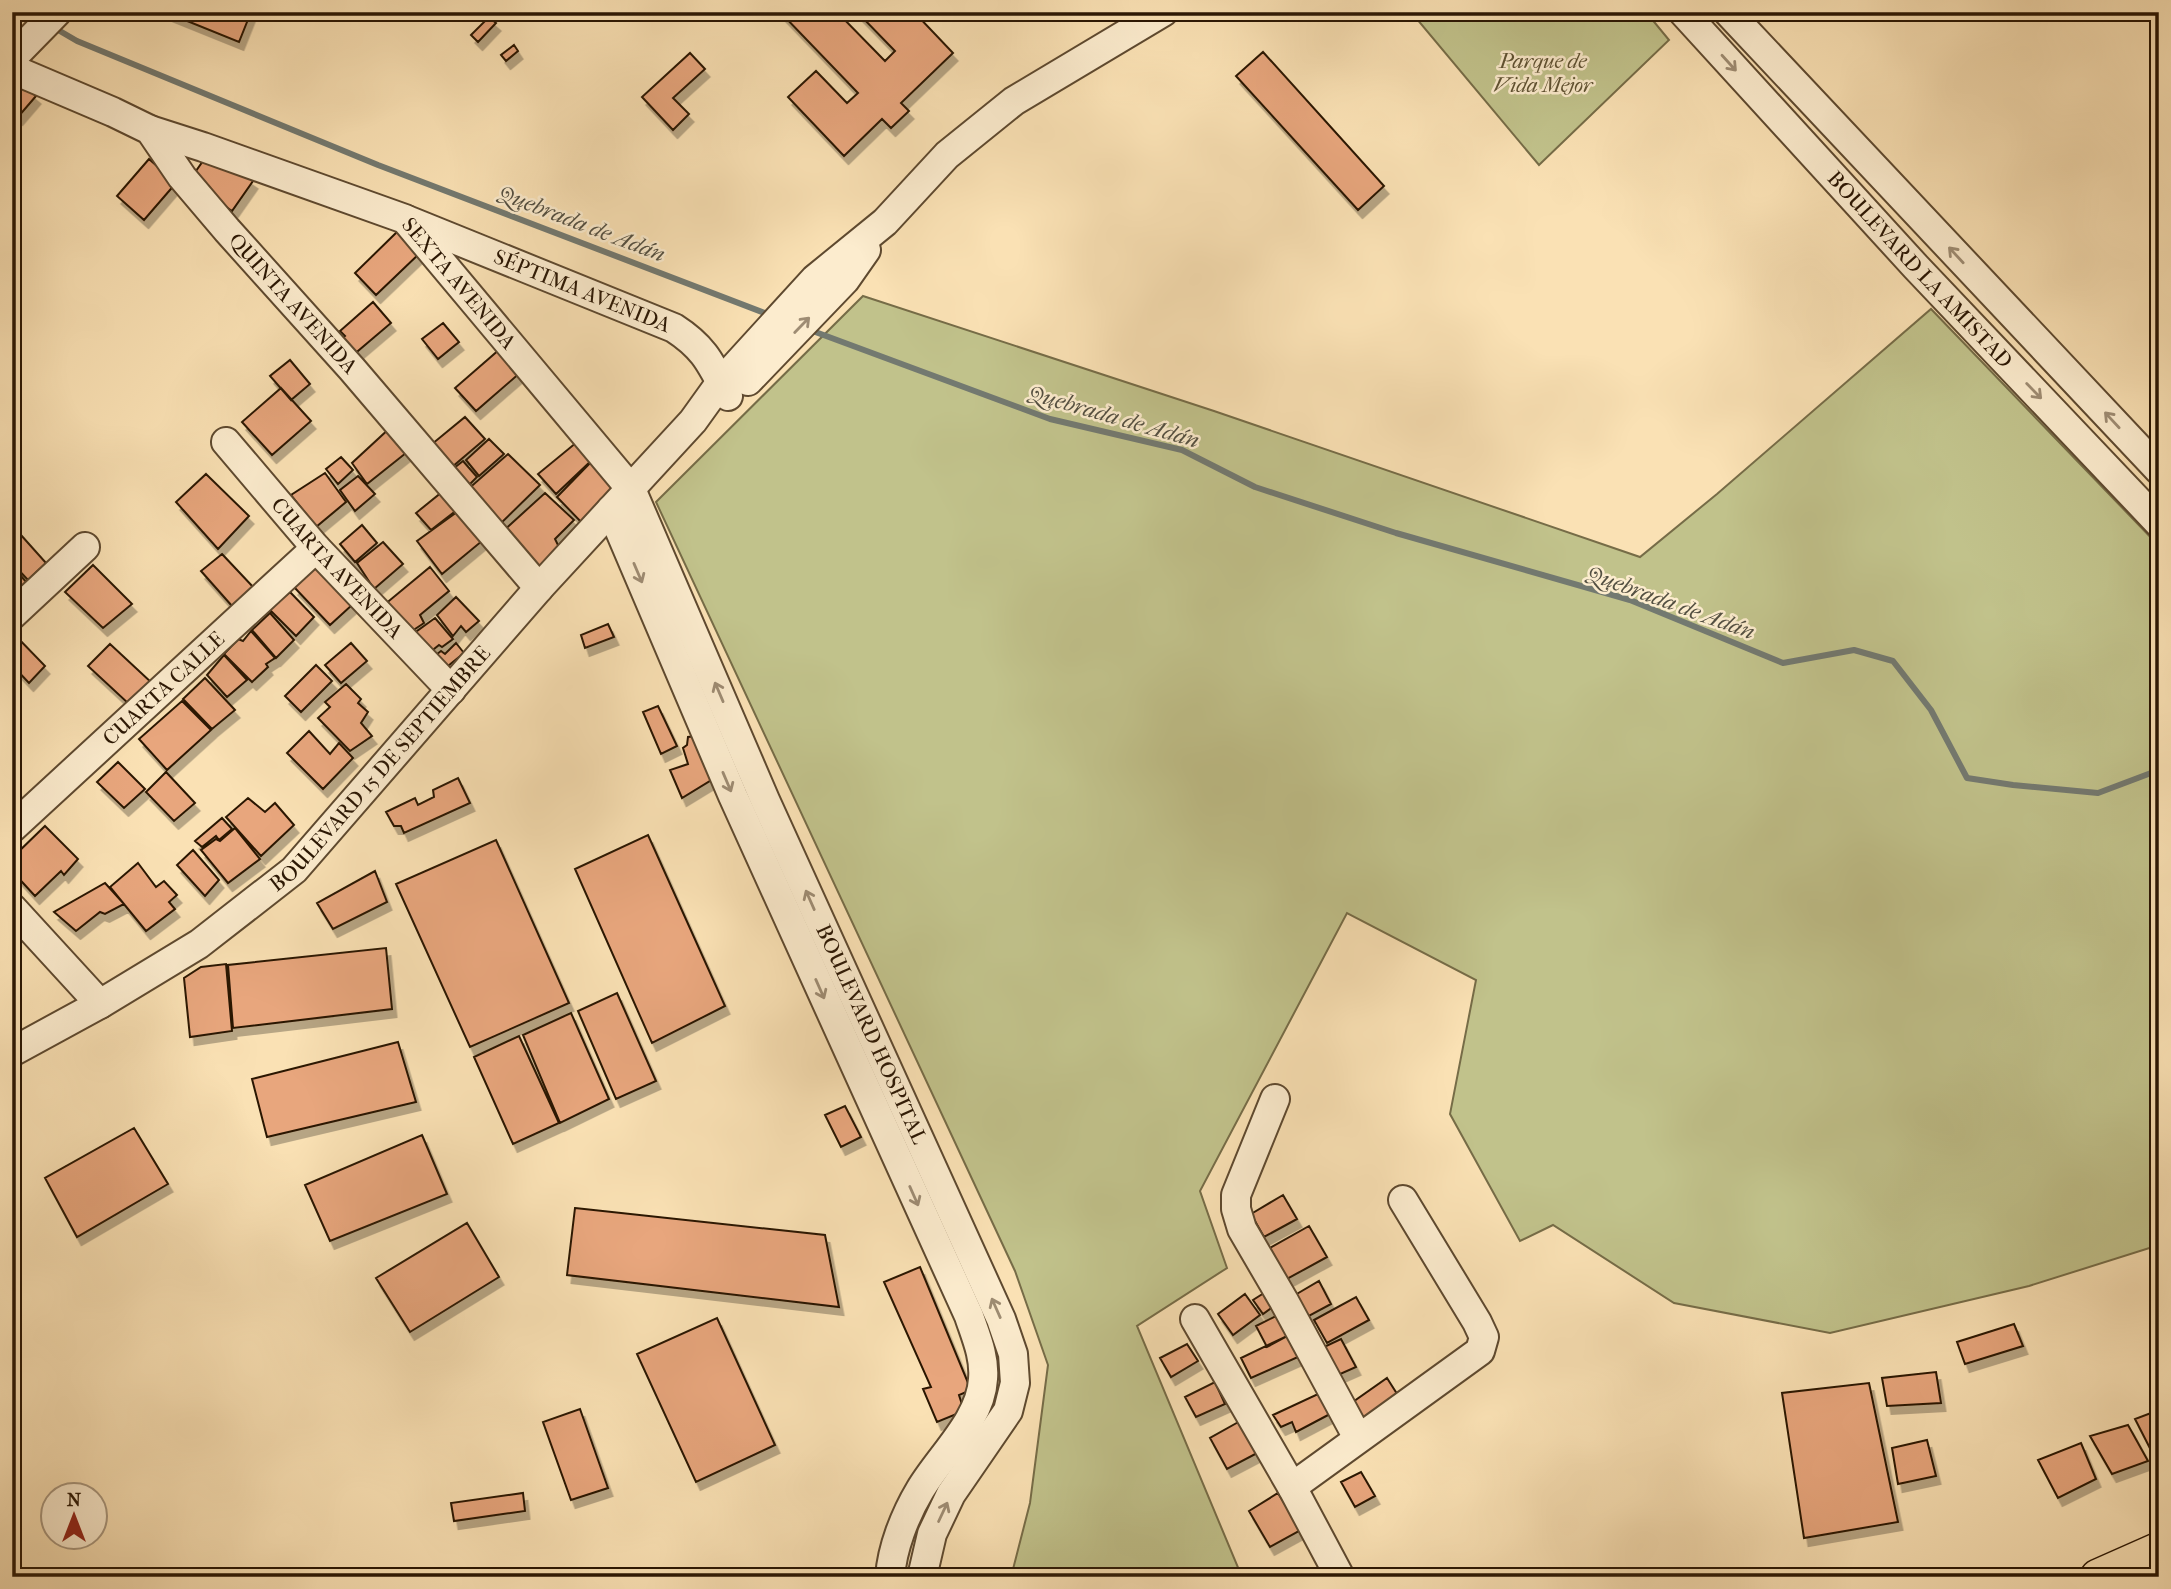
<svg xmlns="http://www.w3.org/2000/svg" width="2171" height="1589" viewBox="0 0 2171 1589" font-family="'IM FELL French Canon',serif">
	<defs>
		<filter id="shadow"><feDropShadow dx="4.5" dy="8" stdDeviation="0" flood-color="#0004"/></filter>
	</defs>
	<rect width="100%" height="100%" fill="#fae1b4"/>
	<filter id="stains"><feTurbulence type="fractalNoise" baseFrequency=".00286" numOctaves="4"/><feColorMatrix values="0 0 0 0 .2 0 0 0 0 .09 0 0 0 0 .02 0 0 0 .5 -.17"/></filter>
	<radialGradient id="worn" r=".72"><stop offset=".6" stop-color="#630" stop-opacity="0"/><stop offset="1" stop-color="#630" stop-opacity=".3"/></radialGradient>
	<path fill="#c1c28b" stroke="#766c47" stroke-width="2" d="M1411,12H1646L1669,40L1539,165Z
		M863,296L1214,411L1640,557L1717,494L1931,309L2159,546V1245L2029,1286L1830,1333L1674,1303L1553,1225L1520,1241L1450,1114L1476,980L1347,913L1200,1191L1227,1268L1137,1326L1242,1577H1011L1030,1503L1048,1365L1015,1271L656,502Z"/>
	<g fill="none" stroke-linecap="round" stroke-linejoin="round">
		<path stroke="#737970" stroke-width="6" d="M27,12L41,20
			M53,27L77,41L378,165L770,315
			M810,330L1050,419L1182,450L1255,487L1396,533L1630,600L1783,663L1854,650L1893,661L1931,710L1967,778L2013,785L2098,793L2159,770"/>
	</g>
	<path fill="#e8a67d" stroke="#2a1603" stroke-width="2" filter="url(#shadow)" d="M165,12H251L239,42Z
		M780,12H837L885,61L895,51L857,12H914L953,53L901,103L909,111L891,128L882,119L844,156L788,97L816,71L847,103L858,93Z
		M489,17L496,23L478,42L471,35Z
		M514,45L518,51L506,61L501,55Z
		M1263,52L1384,186L1358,210L1236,76Z
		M690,53L705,69L673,98L689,114L673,130L642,97Z
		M18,81L36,96L18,117L12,111V88Z
		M210,151L253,181L232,211L189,181Z
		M149,159L176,183L144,220L117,196Z
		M399,230L421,252L376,295L355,273Z
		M373,302L391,323L352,356L339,341L345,336L340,331Z
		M443,323L459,342L438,359L422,339Z
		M500,349L521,372L476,411L455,388Z
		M290,360L310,384L291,400L270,376Z
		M281,388L311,421L272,455L242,422Z
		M465,417L485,439L452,467L432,444Z
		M391,427L411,449L367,484L352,463Z
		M489,439L504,454L479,476L466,460Z
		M577,442L593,459L556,494L538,474Z
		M508,454L540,485L497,527L466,491Z
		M341,457L353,470L338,484L326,469Z
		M593,460L619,484L584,525L557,497Z
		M463,461L477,477L465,489L449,472Z
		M325,473L346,502L316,527L291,495Z
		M206,474L249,516L218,549L176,502Z
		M358,476L375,494L355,511L340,490Z
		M447,488L462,506L431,530L416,513Z
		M545,493L574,520L555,539L559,547L534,573L501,533Z
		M457,512L482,541L442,574L417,541Z
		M12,525L46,563L28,580L12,563Z
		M362,525L377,543L355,562L340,544Z
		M383,542L403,564L374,589L357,563Z
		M222,554L254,588L232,606L201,571Z
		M93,565L132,604L103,628L65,592Z
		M12,566L28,584L12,599Z
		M315,567L352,605L330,625L294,587Z
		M430,567L449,591L420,615L424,623L409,633L384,605Z
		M290,592L314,617L296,636L269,609Z
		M456,597L479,621L466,632L461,626L453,636L437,615Z
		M270,613L294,640L276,658L252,630Z
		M435,618L453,639L442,647L439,645L429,653L413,634Z
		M608,624L614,637L585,648L581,635Z
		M251,631L275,658L266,664L268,667L252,682L224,654L238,639L243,641Z
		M14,634L45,666L29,683L12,665V636Z
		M351,643L367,661L341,683L325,665Z
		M456,643L464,653L443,670L432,658L441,651L445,654Z
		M110,644L153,684L130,705L88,666Z
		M224,655L247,680L227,697L207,675Z
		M316,665L332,681L301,712L285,696Z
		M205,678L235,710L212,729L183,699Z
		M346,684L361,699L358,703L368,712L361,723L372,736L350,751L318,718L330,707L325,702Z
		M182,701L211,730L167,770L139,739Z
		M658,706L677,746L661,754L643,712Z
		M309,731L330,754L339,743L353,758L323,789L287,753Z
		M696,736L713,779L682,798L670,770L688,764L683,748L687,745L688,737Z
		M118,762L145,789L124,808L97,782Z
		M166,772L195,803L174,821L146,792Z
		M458,778L470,803L404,833L401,826H394L386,812L415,798L418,805L434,797L433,790Z
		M248,798L265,812L275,803L294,825L261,856L226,817Z
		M222,818L232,829L219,840L216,836L202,847L195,841Z
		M45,826L78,859L64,875L61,871L35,896L12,871V858Z
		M235,828L260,859L228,883L201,850L216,839L220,841Z
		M648,835L725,1006L652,1043L575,869Z
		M496,840L569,1003L470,1047L396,884Z
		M193,850L219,880L205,896L177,865Z
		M138,863L156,887L164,881L177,895L169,902L175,909L146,931L110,887Z
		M375,871L387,902L333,929L317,903Z
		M105,883L124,904L105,914L100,912L76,931L54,912Z
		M386,948L392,1009L233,1028L228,965Z
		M226,964L232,1031L190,1037L184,978L201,967Z
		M617,993L656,1081L616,1099L578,1011Z
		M571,1013L609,1099L560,1123L523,1035Z
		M519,1036L559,1123L513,1144L474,1057Z
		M398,1042L416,1102L267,1137L252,1079Z
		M845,1106L861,1137L841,1147L825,1115Z
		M134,1128L168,1184L77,1237L45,1178Z
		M422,1135L447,1194L330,1241L305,1185Z
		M1283,1195L1297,1219L1264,1237L1251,1214Z
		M575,1208L825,1235L839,1307L567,1275Z
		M467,1223L499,1277L410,1332L376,1278Z
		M1309,1226L1327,1257L1287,1279L1270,1248Z
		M920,1267L971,1390L959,1395L964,1411L937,1422L923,1389L931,1387L884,1282Z
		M1319,1281L1331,1304L1307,1317L1295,1295Z
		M1264,1293L1274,1306L1263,1314L1253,1300Z
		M1245,1294L1260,1315L1233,1335L1218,1314Z
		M1356,1297L1369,1320L1327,1343L1314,1320Z
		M1278,1315L1289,1335L1267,1347L1256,1326Z
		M717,1318L775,1445L696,1482L637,1354Z
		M2014,1324L2023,1346L1965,1364L1957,1342Z
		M1289,1335L1298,1357L1251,1378L1241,1358Z
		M1341,1339L1356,1367L1338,1375L1324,1347Z
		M1187,1344L1198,1361L1171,1377L1160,1358Z
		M1936,1372L1941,1403L1887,1406L1882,1378Z
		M1387,1378L1399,1397L1363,1422L1350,1404Z
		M1215,1382L1225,1404L1196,1417L1185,1397Z
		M1869,1383L1898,1522L1804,1538L1782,1393Z
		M1318,1394L1330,1414L1296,1432L1292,1422L1281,1427L1273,1415Z
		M580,1409L608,1488L571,1500L543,1422Z
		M2159,1410V1459L2156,1460L2135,1419Z
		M1242,1420L1261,1451L1227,1469L1210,1438Z
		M2128,1425L2148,1461L2112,1474L2090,1436Z
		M1927,1440L1936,1476L1898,1484L1892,1448Z
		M2081,1443L2096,1479L2058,1498L2038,1460Z
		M1361,1472L1375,1496L1355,1507L1341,1482Z
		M523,1493L525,1511L454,1521L451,1503Z
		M1278,1493L1301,1530L1270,1547L1249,1511Z"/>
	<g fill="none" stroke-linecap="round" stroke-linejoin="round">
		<defs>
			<g id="minor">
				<path id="s1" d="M1683,12L1916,267L2159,523"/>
				<path d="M1728,12L2159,470"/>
				<path d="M12,58L57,12"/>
				<path id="s2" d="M12,69L113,112L150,130L182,177L227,230L352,369L539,588"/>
				<path id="s3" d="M150,130L203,147L405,219L631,489L765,800L1001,1319L1013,1354L1015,1383L1008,1411L951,1494L932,1534L922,1577"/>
				<path id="s4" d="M407,220L674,328C705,348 711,364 728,396"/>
				<path d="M748,381L845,280L866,250"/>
				<path id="s5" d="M226,442L316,548L451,690"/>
				<path d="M611,510L733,796L969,1316C976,1337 985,1357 983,1379C981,1420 940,1456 920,1490C905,1515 892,1548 890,1577"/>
				<path d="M12,615L85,547"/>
				<path id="s6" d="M12,828L316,548"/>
				<path d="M12,908L100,1004"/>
				<path id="s7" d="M12,1052L100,1004L199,944L294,870L539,588L693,421L721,382L815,279L885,222L947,155L1014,101L1163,12"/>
				<path d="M1275,1099L1236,1195V1209L1242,1229L1284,1301L1358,1438"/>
				<path d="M1195,1319L1292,1487L1340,1577"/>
				<path d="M1292,1487L1480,1351L1484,1337L1477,1322L1403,1200"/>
			</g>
			<path id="major" d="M2098,1577L2159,1550"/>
		</defs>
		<use href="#minor" stroke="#5e492f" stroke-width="32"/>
		<use href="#major" stroke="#2a1603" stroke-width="38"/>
		<use href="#minor" stroke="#fcecce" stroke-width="28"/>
		<use href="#major" stroke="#fae1b4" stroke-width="35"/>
	</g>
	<defs><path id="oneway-shaft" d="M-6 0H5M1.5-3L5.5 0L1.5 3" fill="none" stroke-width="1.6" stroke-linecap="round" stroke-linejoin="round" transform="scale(1.75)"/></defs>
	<g stroke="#9e8c73">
		<use href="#oneway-shaft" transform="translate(1729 63) rotate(48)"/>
		<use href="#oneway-shaft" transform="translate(1956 255) rotate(-133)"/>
		<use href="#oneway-shaft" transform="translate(802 325) rotate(-46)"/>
		<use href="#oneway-shaft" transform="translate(2034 391) rotate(46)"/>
		<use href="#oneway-shaft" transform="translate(2112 420) rotate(-133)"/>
		<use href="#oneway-shaft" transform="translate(638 573) rotate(67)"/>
		<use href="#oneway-shaft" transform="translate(719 692) rotate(-113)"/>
		<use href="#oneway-shaft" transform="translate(727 782) rotate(67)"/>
		<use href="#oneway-shaft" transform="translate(810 900) rotate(-114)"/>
		<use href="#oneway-shaft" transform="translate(820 989) rotate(66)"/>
		<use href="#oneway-shaft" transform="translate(914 1196) rotate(66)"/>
		<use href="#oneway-shaft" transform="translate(996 1308) rotate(-114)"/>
		<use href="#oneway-shaft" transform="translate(943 1512) rotate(-65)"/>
	</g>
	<g text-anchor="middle" stroke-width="5" stroke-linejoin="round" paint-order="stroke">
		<g font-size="21" font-style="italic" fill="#5f5233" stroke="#fcecce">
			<text x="1543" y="68">Parque de<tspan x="1543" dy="24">Vida Mejor</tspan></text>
		</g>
		<g font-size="21" fill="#2a1603" stroke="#fcecce">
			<text dy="7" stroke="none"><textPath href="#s1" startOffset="350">BOULEVARD LA AMISTAD</textPath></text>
			<text dy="7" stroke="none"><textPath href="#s3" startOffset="354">SEXTA AVENIDA</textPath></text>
			<text dy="7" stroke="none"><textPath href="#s4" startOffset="189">SÉPTIMA AVENIDA</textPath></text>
			<text dy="7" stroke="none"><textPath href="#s2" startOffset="376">QUINTA AVENIDA</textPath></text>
			<text dy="7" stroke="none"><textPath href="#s5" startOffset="168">CUARTA AVENIDA</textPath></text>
			<text dy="7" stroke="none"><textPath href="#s6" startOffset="206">CUARTA CALLE</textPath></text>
			<text dy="7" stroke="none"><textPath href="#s7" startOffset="469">BOULEVARD 15 DE SEPTIEMBRE</textPath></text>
			<text dy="7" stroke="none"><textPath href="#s3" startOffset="1218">BOULEVARD HOSPITAL</textPath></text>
		</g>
		<g font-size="23" font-style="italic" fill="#545042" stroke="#fcecce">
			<text transform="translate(582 223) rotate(21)" y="8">Quebrada de Adán</text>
			<text transform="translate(1114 416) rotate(16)" y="8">Quebrada de Adán</text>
			<text transform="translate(1671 602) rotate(20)" y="8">Quebrada de Adán</text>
		</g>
	</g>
	<rect width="2171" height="1589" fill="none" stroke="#fae1b4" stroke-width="42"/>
	<rect x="14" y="14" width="2143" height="1561" fill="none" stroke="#2a1603" stroke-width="3.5"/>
	<rect x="21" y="21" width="2129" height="1547" fill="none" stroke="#2a1603" stroke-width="2"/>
	<g transform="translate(74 1516)"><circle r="33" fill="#fcecce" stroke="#a8967d" stroke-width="2"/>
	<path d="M0-5L12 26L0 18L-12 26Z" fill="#8f2418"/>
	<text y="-10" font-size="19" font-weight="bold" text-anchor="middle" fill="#2a1603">N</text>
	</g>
	<rect width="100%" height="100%" filter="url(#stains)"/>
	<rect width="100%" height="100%" fill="url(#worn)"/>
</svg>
